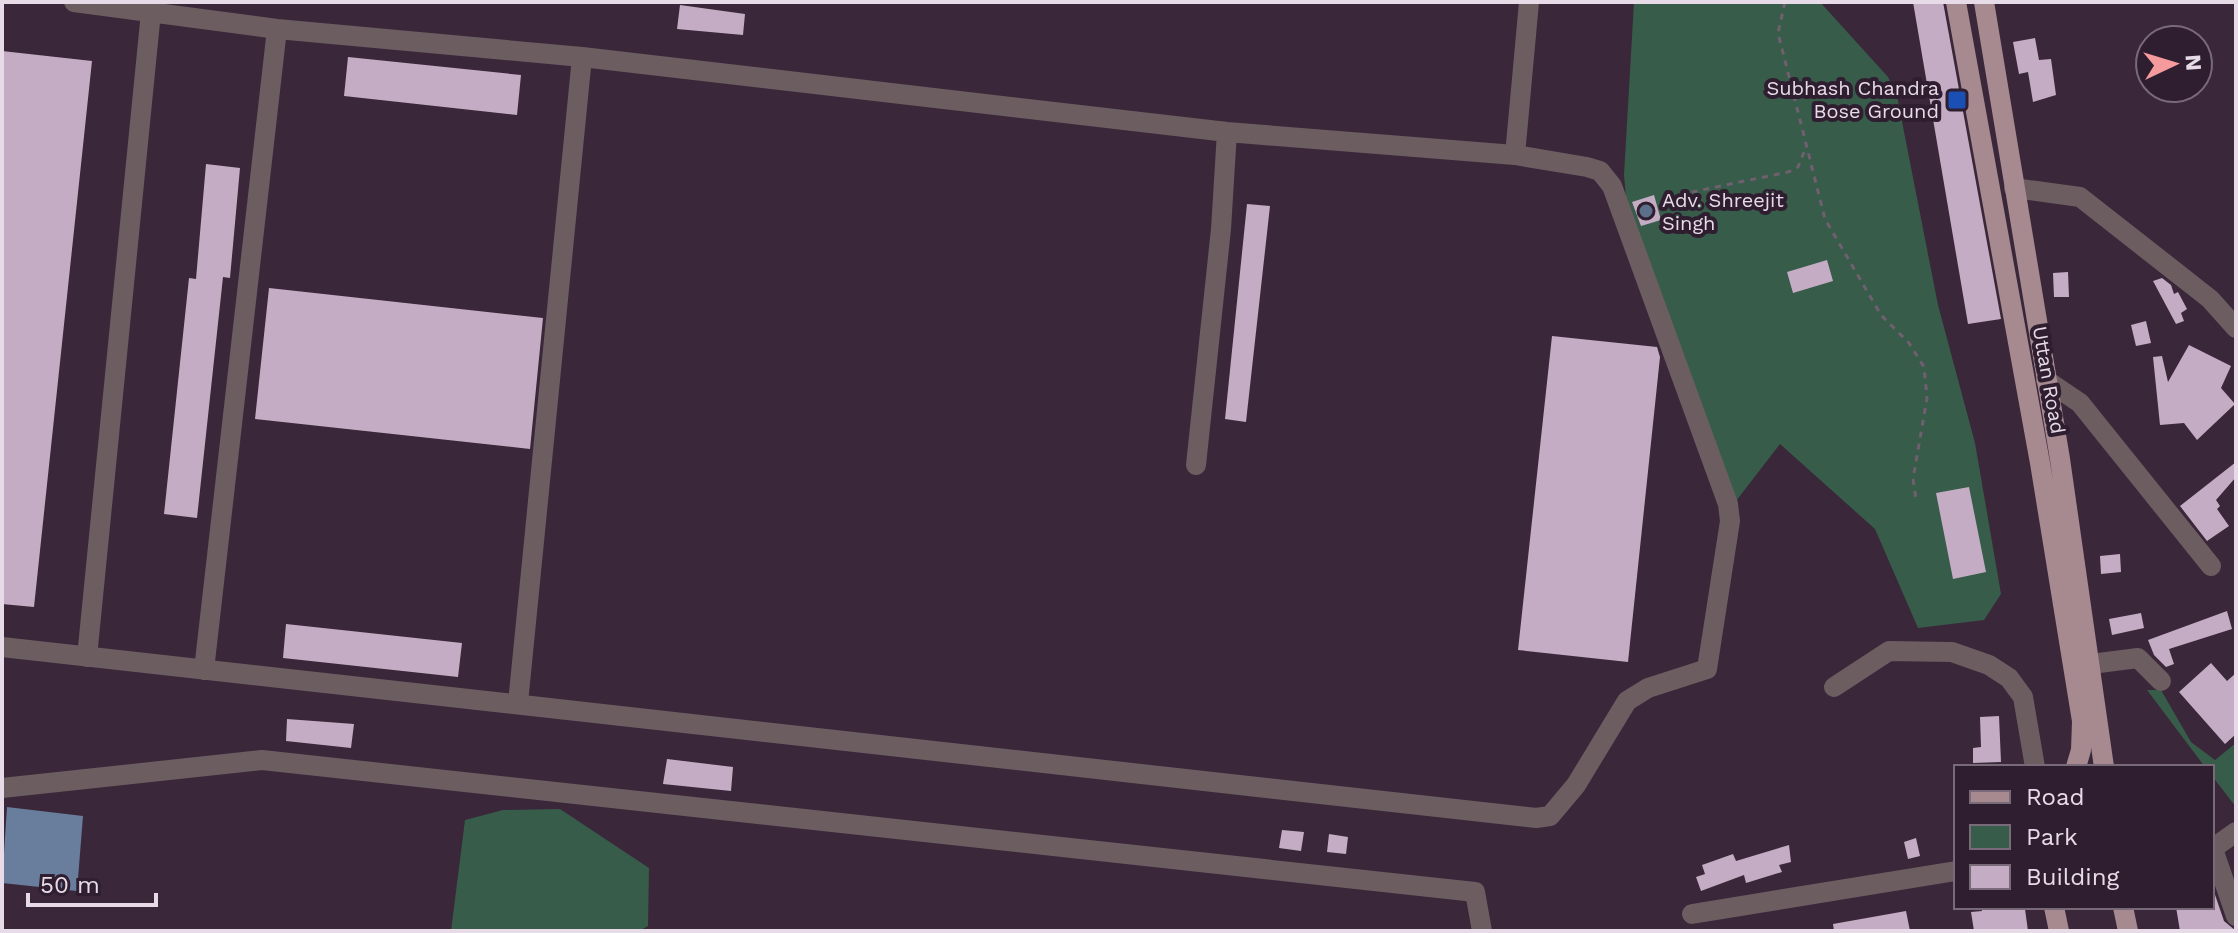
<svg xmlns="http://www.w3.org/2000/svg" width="2238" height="933" viewBox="0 0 2238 933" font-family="'Work Sans',sans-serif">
	<rect width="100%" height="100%" fill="#3a273a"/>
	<path fill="#375c4a" d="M1634,2H1820L1888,77L1897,96L1938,305L1975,443L2001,594L1984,620L1918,628L1875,529L1780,444L1736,501L1627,209L1624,175Z
		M2147,690H2161L2191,742L2215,760L2236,743V807L2212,776V767H2205Z
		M560,809L649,868L648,926L639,931H451L465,820L503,810Z"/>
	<path fill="#687e9c" d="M7,807L83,816L77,891L2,883Z"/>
	<path fill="#c4adc4" d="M1913,2H1943L2001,319L1968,324Z
		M680,5L745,14L743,35L677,29Z
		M2035,38L2039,60L2051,59L2056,95L2033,102L2028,72L2019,74L2013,42Z
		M2,51L92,61L34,607L2,604Z
		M348,57L521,75L517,115L344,96Z
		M206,164L240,168L230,278L223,277L197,518L164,514L189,278L196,279Z
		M1654,195L1661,220L1641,226L1632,202Z
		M1247,204L1270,206L1246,422L1225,419Z
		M1827,260L1833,281L1793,293L1787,272Z
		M2068,272L2069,297H2054L2053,273Z
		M2162,278L2171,285L2174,294L2178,292L2187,309L2181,313L2184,321L2176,324L2153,281Z
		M269,288L543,318L530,449L255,419Z
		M2146,321L2151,343L2136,346L2131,325Z
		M1552,336L1657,347L1660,357L1628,662L1518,650Z
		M2189,345L2231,366L2221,388L2235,404L2197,440L2184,423L2160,425L2153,357L2162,356L2168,382Z
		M2236,462V477L2216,500L2220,506L2217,509L2229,526L2207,541L2180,506Z
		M1969,487L1986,572L1953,579L1936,493Z
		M2120,554L2121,572L2101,574L2100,556Z
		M2227,611L2232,629L2169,649L2174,664L2166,667L2154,655L2148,640Z
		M2141,613L2144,628L2112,635L2109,619Z
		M286,624L462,643L458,677L283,658Z
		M2211,663L2227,681L2236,673V734L2225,744L2179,692Z
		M1999,716L2001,762L1973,763V748L1981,747L1980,717Z
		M287,719L354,724L351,748L286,741Z
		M667,759L733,767L731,791L663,784Z
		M1282,830L1304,832L1301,851L1279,848Z
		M1329,834L1348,837L1346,854L1327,852Z
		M1916,838L1920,856L1908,859L1904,842Z
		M1789,845L1791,862L1779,865L1782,872L1746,883L1744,875L1701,891L1696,877L1705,874L1702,865L1733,854L1736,861Z
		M2212,886L2224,921L2236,931H2180L2176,907H2212Z
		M1981,907L2025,909L2028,931H1974L1971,912L1982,911Z
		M1906,911L1910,931H1834L1833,924Z"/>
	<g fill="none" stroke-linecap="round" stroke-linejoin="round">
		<path stroke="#6f5f6f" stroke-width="3" stroke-dasharray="6 6" stroke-linecap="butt" d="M1785,2L1778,33L1825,219L1881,315L1909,343L1924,367L1927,398L1913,479L1916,499
			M1668,197L1788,172L1798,167L1804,152"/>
		<path stroke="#6b5d60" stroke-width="20" d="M1515,155L1529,2
			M2014,188L2080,197L2210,299L2236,328
			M2046,380L2080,403L2211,566
			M1196,465L1221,229L1227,132
			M2,647L1536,818L1550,816L1576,785L1627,701L1648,688L1707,669L1730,521L1728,504L1612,186L1600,171L1587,167L1515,155L1227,132L582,57L277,29L74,2
			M87,657L151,12
			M2091,664L2138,658L2161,681
			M204,670L277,29
			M1834,687L1889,651L1952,652L1989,665L2009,678L2023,697L2035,767
			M518,703L582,57
			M2,788L262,760L1475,892L1482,931
			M2212,849L2236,832
			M2213,849L2236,916
			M1692,914L1956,871"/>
		<path stroke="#a78a90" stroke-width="20" d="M1956,2L2040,463L2082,721L2081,750L2076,767
			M1984,2L2060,459L2104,767
			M2054,907L2059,931
			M2123,907L2128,931"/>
	</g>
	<rect fill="#1a4fb4" stroke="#2f1e30" stroke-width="3" x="1947" y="90" width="20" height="20" rx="4"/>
	<circle fill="#5c6f8a" stroke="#2f1e30" stroke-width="3" cx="1646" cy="211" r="8"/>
	<g text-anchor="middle" stroke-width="8" stroke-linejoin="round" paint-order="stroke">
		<g font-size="20" fill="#e7dbe7" stroke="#2f1e30" text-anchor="end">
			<text x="1939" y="95">Subhash Chandra<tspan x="1939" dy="23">Bose Ground</tspan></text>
			<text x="1662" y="207" text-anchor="start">Adv. Shreejit<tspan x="1662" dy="23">Singh</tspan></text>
		</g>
		<g font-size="20" fill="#e7dbe7" stroke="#2f1e30">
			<text transform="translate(2049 380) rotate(80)" y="7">Uttan Road</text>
		</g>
	</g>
	<rect width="2238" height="933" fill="none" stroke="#e7dbe7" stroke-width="8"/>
	<rect x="1954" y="765" width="260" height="144" fill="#2f1e30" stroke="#796a79" stroke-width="2"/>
	<rect x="1970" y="791" width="40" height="12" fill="#a78a90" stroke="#796a79" stroke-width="2"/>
	<text x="2026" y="805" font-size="24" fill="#e7dbe7">Road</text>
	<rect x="1970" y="825" width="40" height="24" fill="#375c4a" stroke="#796a79" stroke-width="2"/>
	<text x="2026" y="845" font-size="24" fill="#e7dbe7">Park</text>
	<rect x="1970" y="865" width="40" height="24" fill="#c4adc4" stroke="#796a79" stroke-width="2"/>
	<text x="2026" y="885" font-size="24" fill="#e7dbe7">Building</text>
	<g transform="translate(2174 64) rotate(86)"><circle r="38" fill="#2f1e30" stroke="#796a79" stroke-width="2"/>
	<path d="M0-6L14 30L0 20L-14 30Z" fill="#f59b9e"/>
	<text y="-12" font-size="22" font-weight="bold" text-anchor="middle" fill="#e7dbe7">N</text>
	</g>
	<path d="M28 893v12h128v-12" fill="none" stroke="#e7dbe7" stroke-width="4"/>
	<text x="40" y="893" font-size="24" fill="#e7dbe7" stroke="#2f1e30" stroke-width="6" paint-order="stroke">50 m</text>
</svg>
